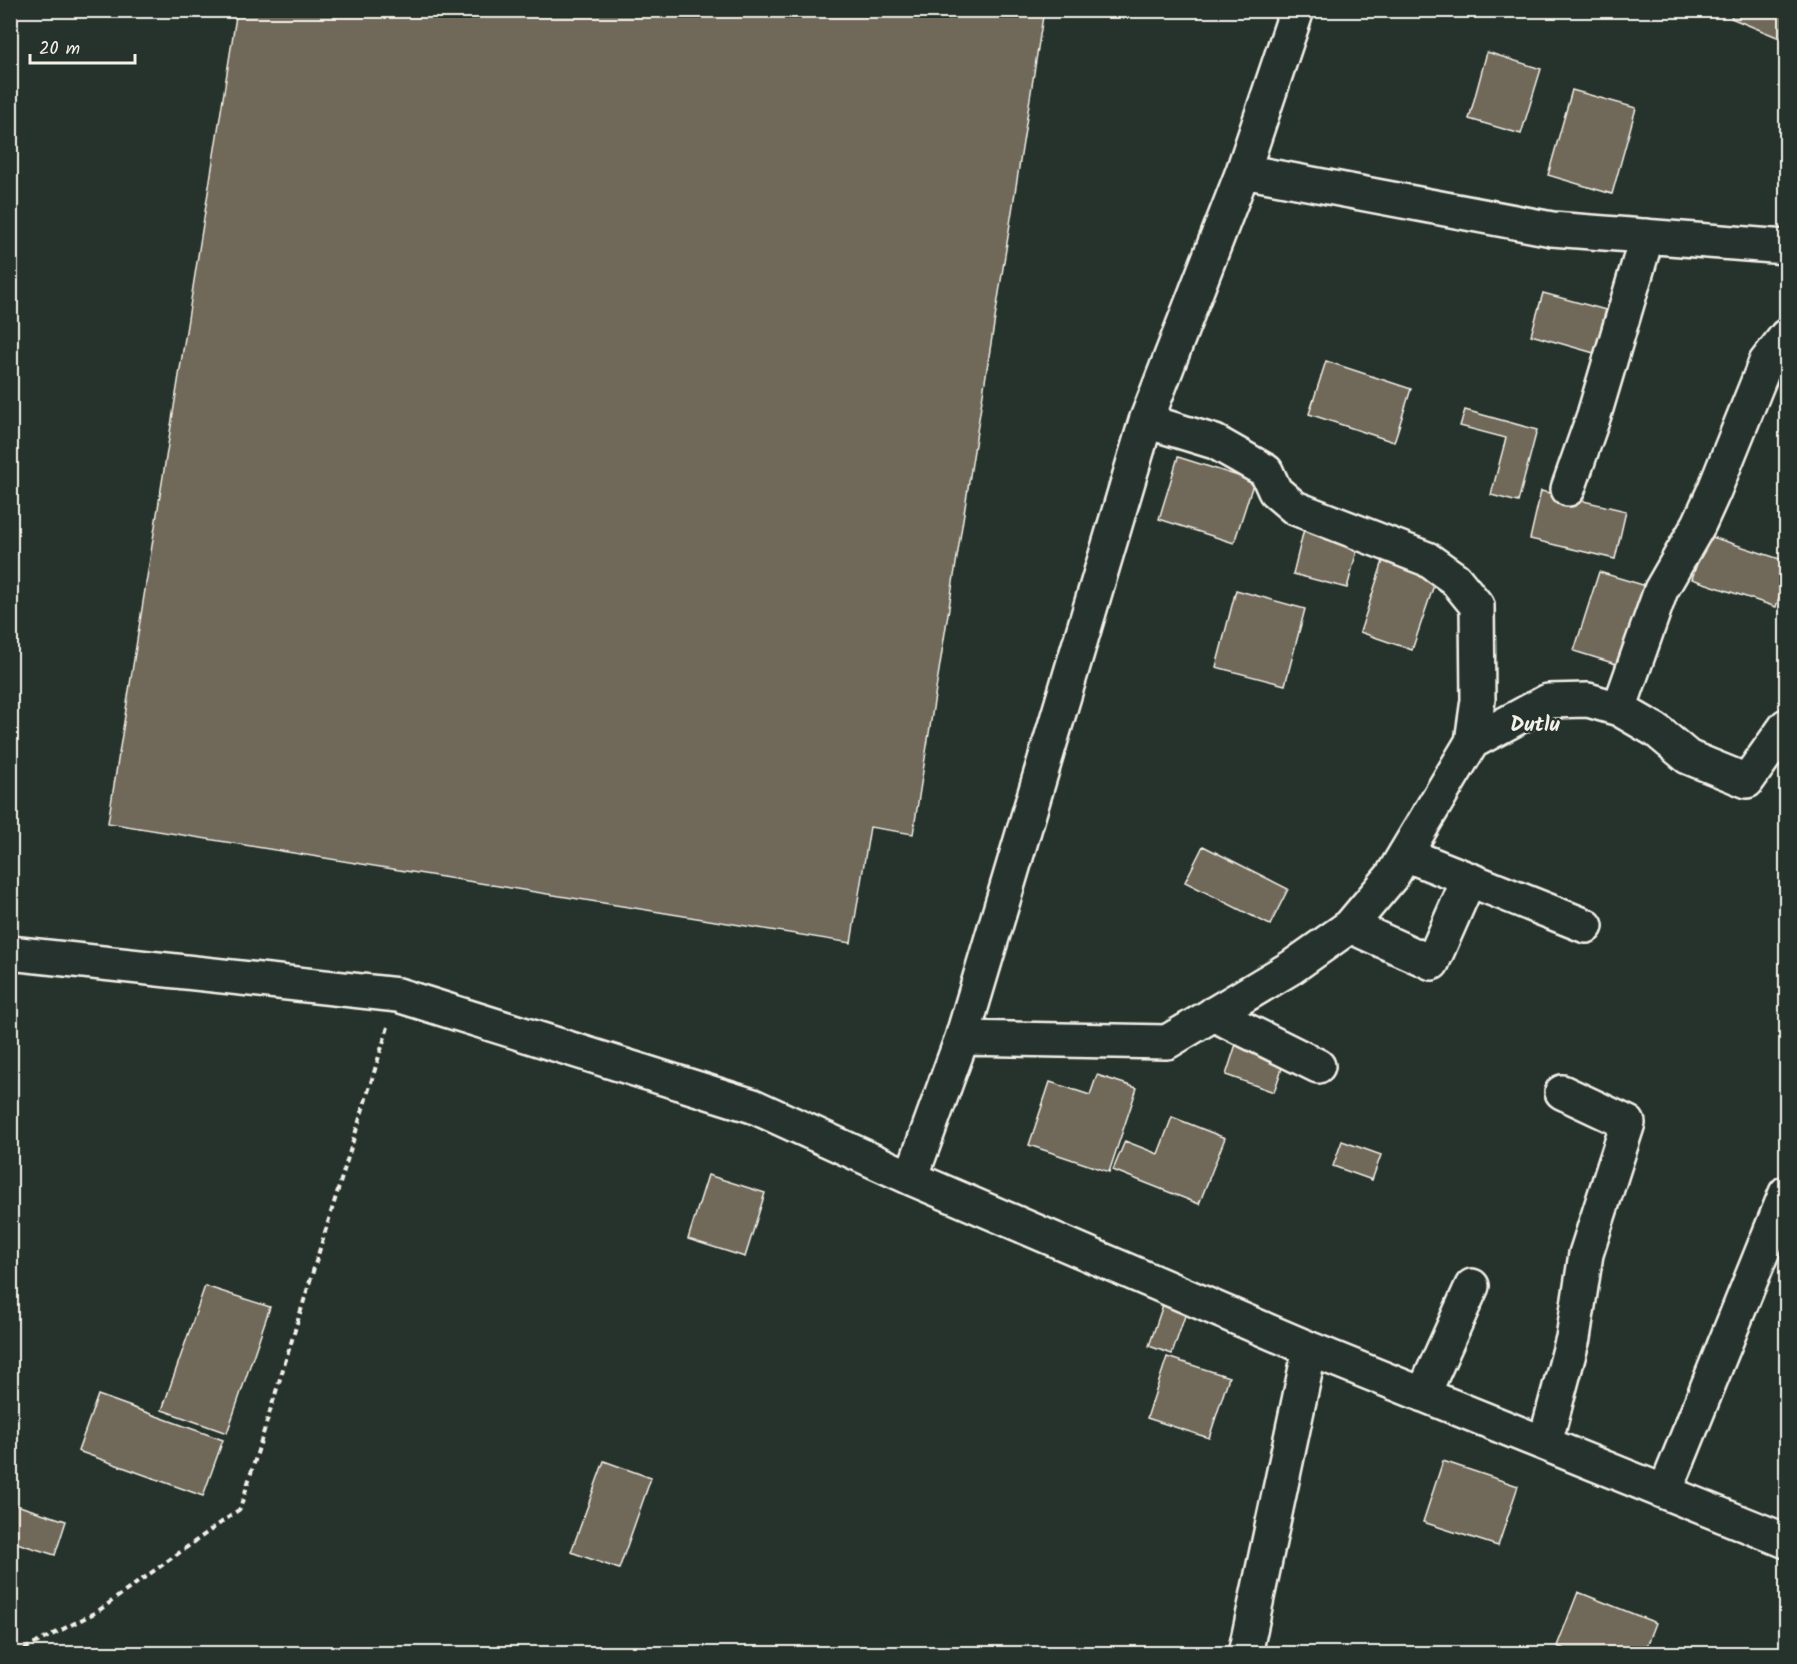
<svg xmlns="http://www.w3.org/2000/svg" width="1797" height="1664" viewBox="0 0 1797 1664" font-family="Kalam,sans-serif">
	<rect width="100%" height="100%" fill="#26332d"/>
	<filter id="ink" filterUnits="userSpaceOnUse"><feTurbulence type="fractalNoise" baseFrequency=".0167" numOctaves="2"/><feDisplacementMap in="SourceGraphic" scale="12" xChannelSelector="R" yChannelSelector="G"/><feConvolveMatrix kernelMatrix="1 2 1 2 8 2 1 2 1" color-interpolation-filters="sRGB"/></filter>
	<g filter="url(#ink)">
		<path fill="#6f6758" stroke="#f4f1e8" stroke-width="1.5" d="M237,10H1044L913,834L870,827L851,943L108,823Z
			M1734,10H1786V28L1782,39L1731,18Z
			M1487,52L1541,69L1521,134L1469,119Z
			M1572,90L1636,108L1612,194L1548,175Z
			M1543,293L1606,310L1594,353L1531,335Z
			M1326,361L1411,389L1394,442L1309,414Z
			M1465,410L1537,430L1518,502L1491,495L1506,438L1460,426Z
			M1178,457L1254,481L1234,543L1159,519Z
			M1541,491L1626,511L1615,559L1530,539Z
			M1304,529L1359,543L1347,588L1293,574Z
			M1706,535L1786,561V574L1776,607L1692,579Z
			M1384,558L1437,576L1412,650L1360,632Z
			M1599,572L1653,588L1629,668L1574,651Z
			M1236,590L1305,609L1285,685L1216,667Z
			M1203,846L1288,889L1270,925L1185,882Z
			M1237,1041L1285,1059L1274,1092L1226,1075Z
			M1097,1075L1137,1088L1109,1172L1029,1145L1050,1082L1090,1095Z
			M1172,1117L1225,1138L1199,1204L1113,1170L1125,1141L1158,1154Z
			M1342,1141L1381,1155L1372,1180L1333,1166Z
			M708,1175L765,1193L745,1257L688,1239Z
			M205,1286L270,1307L227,1433L162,1410Z
			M1166,1296L1189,1304L1172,1354L1149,1346Z
			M1167,1357L1229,1377L1209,1438L1147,1418Z
			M98,1395L223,1440L203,1496L78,1451Z
			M604,1461L651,1478L619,1569L571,1552Z
			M1443,1461L1518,1486L1498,1546L1423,1522Z
			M10,1503L66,1521L55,1555L10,1541Z
			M1578,1592L1656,1623L1644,1654H1576L1557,1646Z"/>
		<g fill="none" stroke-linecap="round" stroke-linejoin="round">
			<defs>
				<path id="minor" d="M1243,171L1552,229L1786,247
					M1568,489L1594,415L1647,236
					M1619,709L1661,590L1699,524L1714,491L1766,362L1786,336
					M1472,742L1548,701L1588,700L1619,709L1657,731L1688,757L1747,781L1786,726
					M1405,854L1586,926
					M1350,926L1432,963L1469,879
					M10,953L398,995L753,1106L911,1178L1310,1349L1786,1541
					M1213,1014L1318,1066
					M962,1038L1167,1042L1292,967L1350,926L1392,876L1472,742L1478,700L1477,606L1455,579L1427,559L1295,508L1275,491L1266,471L1215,442L1146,421
					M911,1178L962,1038L1146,421L1243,171L1297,10
					M1423,1395L1472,1286
					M1545,1443L1573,1338L1586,1254L1628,1123L1562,1092
					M1665,1492L1786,1193
					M1245,1654L1310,1349"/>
			</defs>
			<use href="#minor" stroke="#f4f1e8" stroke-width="38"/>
			<path stroke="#f4f1e8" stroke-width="4" stroke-dasharray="6 4.5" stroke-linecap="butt" d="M15,1654L98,1611L240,1509L388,1027"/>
			<use href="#minor" stroke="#26332d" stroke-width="33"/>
		</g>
	</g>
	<g text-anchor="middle" stroke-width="4.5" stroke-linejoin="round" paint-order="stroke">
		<g font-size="21" font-weight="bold" fill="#f4f1e8" stroke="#26332d">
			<text x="1535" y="731">Dutlu</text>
		</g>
	</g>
	<rect width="1797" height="1664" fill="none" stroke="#26332d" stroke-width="36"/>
	<rect x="18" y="18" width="1761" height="1628" fill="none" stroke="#f4f1e8" stroke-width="2" filter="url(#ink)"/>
	<path d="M30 54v9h105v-9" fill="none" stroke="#f4f1e8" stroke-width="3"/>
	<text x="39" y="54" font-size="18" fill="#f4f1e8" stroke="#26332d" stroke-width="4.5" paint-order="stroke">20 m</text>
</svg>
